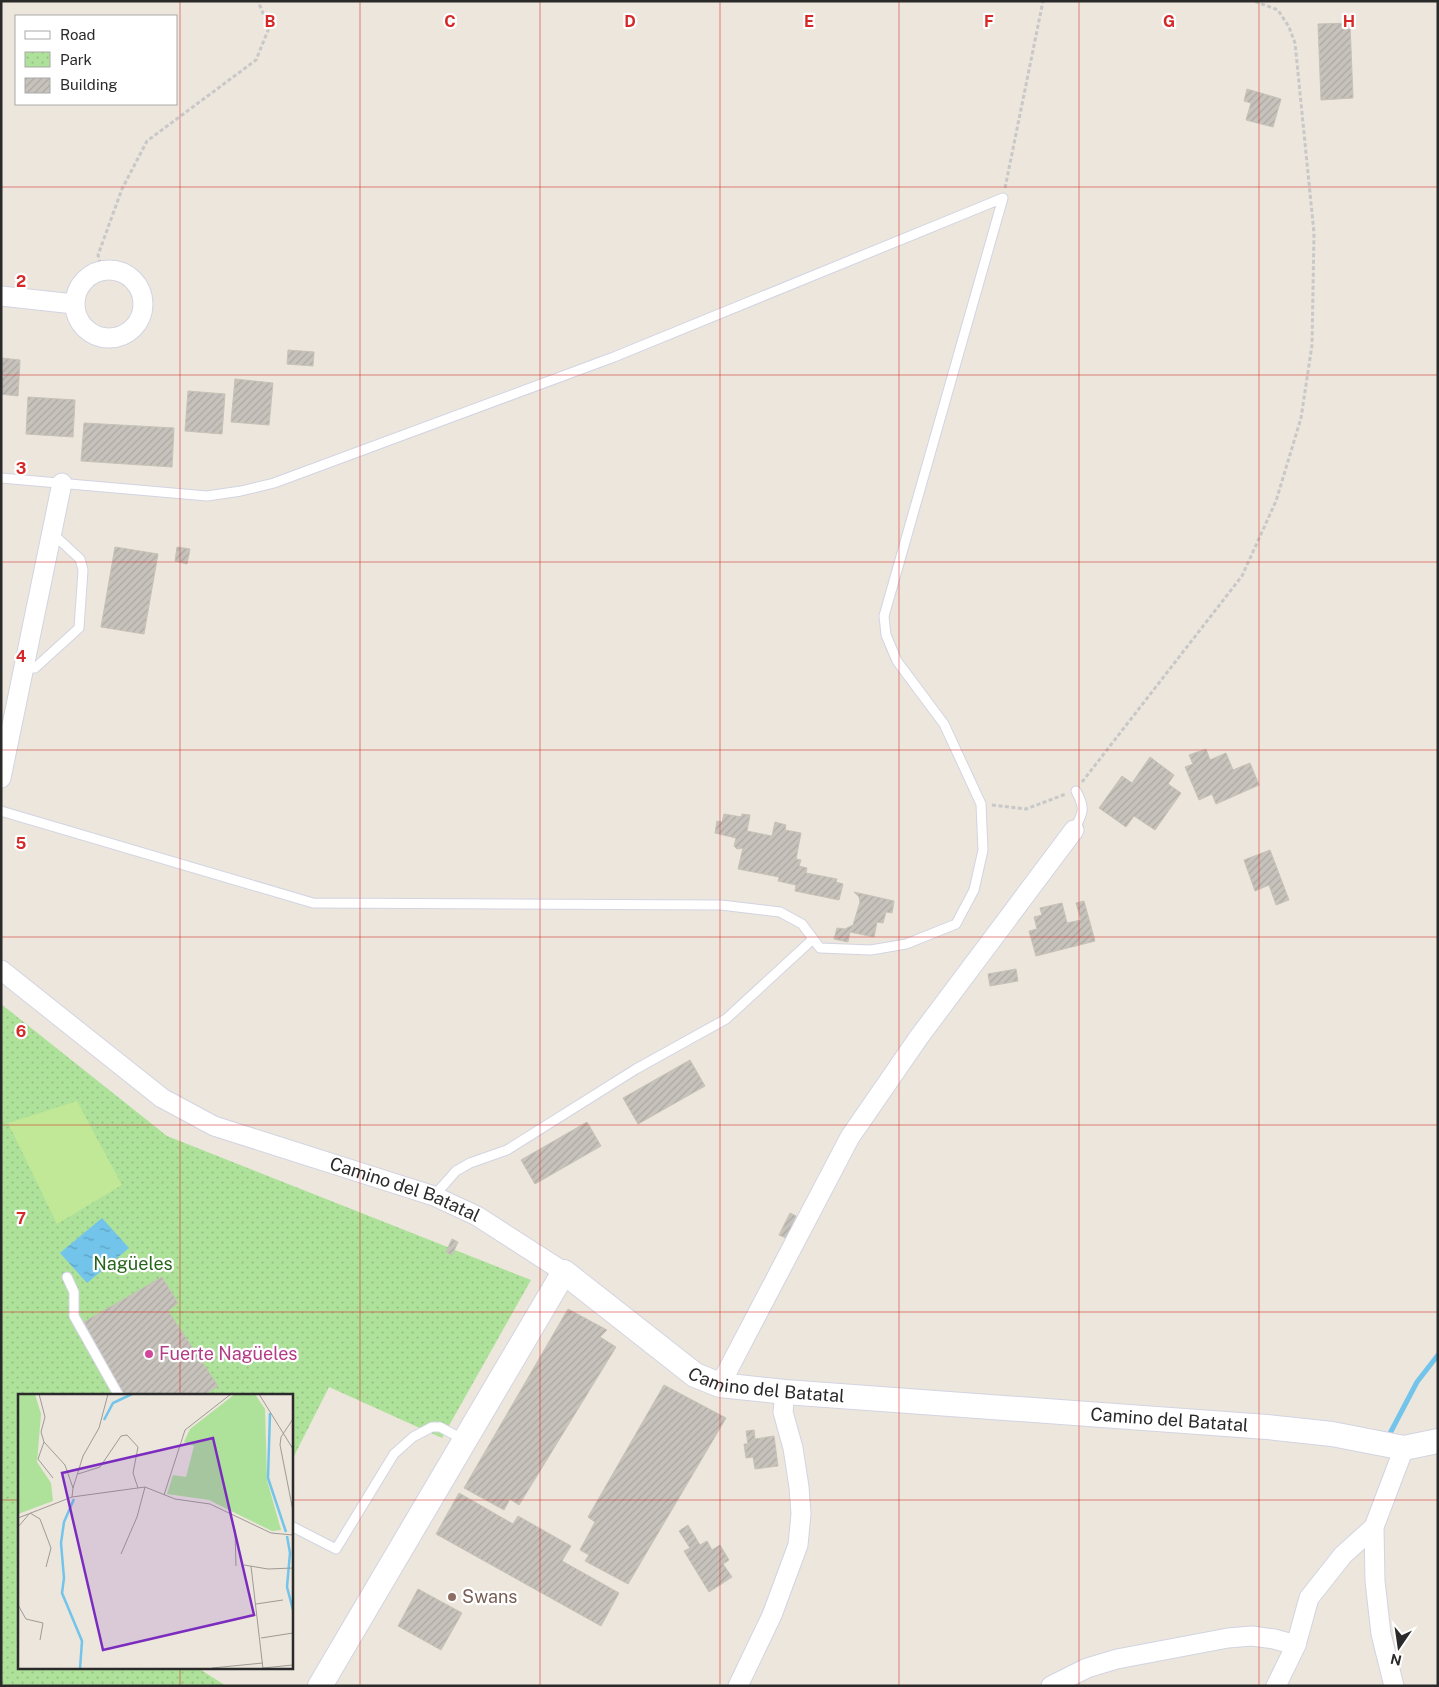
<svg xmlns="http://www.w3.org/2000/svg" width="1439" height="1687" viewBox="0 0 1439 1687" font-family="'Public Sans',sans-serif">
	<defs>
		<pattern id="park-dots" width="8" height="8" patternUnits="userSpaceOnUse" patternTransform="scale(1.25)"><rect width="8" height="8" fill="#aee19a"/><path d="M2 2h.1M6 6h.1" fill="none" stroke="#96c185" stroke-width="1.8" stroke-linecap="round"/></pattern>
		<pattern id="water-ripples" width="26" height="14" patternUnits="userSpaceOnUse" patternTransform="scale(1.25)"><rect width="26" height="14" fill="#72c4eb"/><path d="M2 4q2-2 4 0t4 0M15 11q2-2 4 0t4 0" fill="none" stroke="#5e9fbf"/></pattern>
		<pattern id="building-hatch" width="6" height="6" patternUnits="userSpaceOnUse" patternTransform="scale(1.25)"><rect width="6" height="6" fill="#c7c3bc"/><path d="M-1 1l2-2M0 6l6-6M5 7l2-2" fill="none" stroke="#aba8a2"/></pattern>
	</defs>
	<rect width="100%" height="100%" fill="#ece6dc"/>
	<path fill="url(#park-dots)" d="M1,1004L167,1136L531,1280L442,1438L329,1387L291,1462V1396H19V1668H198L226,1686H1Z"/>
	<path fill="#c1e896" d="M77,1101L122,1185L57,1224L8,1123Z"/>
	<path fill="url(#water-ripples)" d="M102,1218L129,1248L87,1283L60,1253Z"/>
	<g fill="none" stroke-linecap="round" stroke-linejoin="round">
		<path stroke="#72c4eb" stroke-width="5" d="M1387,1439L1417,1382L1438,1355"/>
	</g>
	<path fill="url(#building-hatch)" stroke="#c7c2b6" d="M1350,23L1353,98L1321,100L1318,24Z
		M1247,89L1281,99L1273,127L1246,120L1251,103L1244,101Z
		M288,350L314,352L313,366L287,364Z
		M1,358L20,360L18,396L1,394Z
		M235,379L273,383L269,425L231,422Z
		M188,391L225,394L222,434L185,431Z
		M28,397L75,400L73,437L26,434Z
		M84,423L174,428L172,467L81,461Z
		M115,547L158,554L144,634L101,627Z
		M177,547L190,549L187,564L175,561Z
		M1206,749L1210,760L1226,753L1233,770L1250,763L1259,785L1216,804L1212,794L1199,800L1185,767L1193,764L1189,755Z
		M1150,757L1174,775L1168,784L1181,793L1155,830L1134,816L1126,827L1099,808L1122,776L1132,783Z
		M724,814L741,817L742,814L750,815L747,831L772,836L775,822L786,825L785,830L801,833L796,859L801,860L799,866L807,868L806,873L837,879L836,882L843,884L839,900L795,891L796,885L778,881L779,877L738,869L743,848L737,849L734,846L736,838L715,833L717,821L722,822Z
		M1270,850L1289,900L1276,905L1269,885L1255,891L1244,860Z
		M854,892L894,901L892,913L886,912L883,923L877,922L874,937L850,932L848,942L834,939L837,928L845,929L853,925L860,902L859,897Z
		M1084,901L1095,941L1036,956L1029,931L1037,929L1034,917L1042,915L1040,908L1062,903L1067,923L1081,920L1076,903Z
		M1016,969L1018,981L990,986L988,974Z
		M690,1060L705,1086L638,1124L623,1098Z
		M587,1122L601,1146L535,1184L521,1160Z
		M790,1213L796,1216L786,1238L779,1235Z
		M452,1239L458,1242L452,1255L446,1252Z
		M162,1277L178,1303L168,1311L218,1386L202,1396H125L84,1322Z
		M568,1309L607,1330L600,1337L616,1347L519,1505L510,1499L504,1510L464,1488Z
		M664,1385L726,1418L628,1584L585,1561L589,1555L580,1550L595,1522L588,1517Z
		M754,1430L755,1439L774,1436L778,1466L755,1469L753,1457L746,1458L744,1444H748L746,1431Z
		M459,1493L513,1524L518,1516L571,1546L562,1561L619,1593L601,1626L436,1534Z
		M688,1525L700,1545L707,1541L712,1550L720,1545L729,1560L723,1564L732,1577L709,1592L684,1551L690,1548L679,1531Z
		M418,1589L462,1613L441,1650L398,1626Z"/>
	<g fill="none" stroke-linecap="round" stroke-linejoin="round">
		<defs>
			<path id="service" d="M1,478L207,496L241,491L274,483L614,357L1003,198L884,616L886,635L897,661L944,724L981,804L983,850L974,890L956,924L906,944L871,950L820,948L802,924L780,912L721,905L313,903L1,811
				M24,668H35L79,628L83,570L80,559L52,533
				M1074,830C1083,813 1086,809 1076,791
				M434,1196L456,1171L470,1163L507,1150L636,1069L726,1019L813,939
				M67,1277L74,1292V1316L119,1396
				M291,1526L336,1549L394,1454L413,1437L432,1427H440L464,1440"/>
			<g id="minor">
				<circle cx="109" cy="304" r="34"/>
				<path d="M1,296L74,304"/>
				<path d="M1,778L62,483"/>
				<path id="s1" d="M1,970L162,1098L214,1126L434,1196L477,1216L564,1272"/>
				<path d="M720,1385L850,1137L919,1037L1074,830"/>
				<path d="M738,1686L772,1615L798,1545L801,1514L799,1487L793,1448L783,1412L785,1392"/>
				<path d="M1051,1686L1087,1668L1117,1659L1228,1638L1252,1636L1274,1639L1296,1645"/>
				<path d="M1276,1686L1296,1645L1309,1598L1343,1555L1374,1527"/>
				<path d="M1394,1686L1381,1634L1375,1581L1374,1527L1404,1448"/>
			</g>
			<g id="tertiary">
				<path id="s2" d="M320,1686L564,1272L695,1375L720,1385L785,1392L1267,1427L1332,1434L1404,1448L1438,1441"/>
			</g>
		</defs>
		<use href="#service" stroke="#d2d4e2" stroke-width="11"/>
		<use href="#minor" stroke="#d2d4e2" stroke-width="21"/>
		<use href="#tertiary" stroke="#d2d4e2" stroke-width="26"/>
		<path stroke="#c8c8c8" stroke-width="3" stroke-dasharray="4 2.5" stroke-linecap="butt" d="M1005,188L1043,1
			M102,270L98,255L122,189L147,141L256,60L269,28L258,1
			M1082,782L1242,576L1276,501L1301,418L1312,345L1314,233L1295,43L1289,27L1278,10L1254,1
			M992,805L1026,809L1066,794"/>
		<use href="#service" stroke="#fff" stroke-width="9"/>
		<use href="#minor" stroke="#fff" stroke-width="19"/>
		<use href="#tertiary" stroke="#fff" stroke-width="24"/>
	</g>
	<path fill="none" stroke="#d62828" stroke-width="1" stroke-opacity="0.55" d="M180,1V1396M360,1V1686M540,1V1686M720,1V1686M899,1V1686M1079,1V1686M1259,1V1686M1,187H1438M1,375H1438M1,562H1438M1,750H1438M1,937H1438M1,1125H1438M1,1312H1438M1,1500H19M291,1500H1438M180,1668V1686"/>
	<circle fill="#d1479c" stroke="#fff" stroke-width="2" cx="149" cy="1354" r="5"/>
	<circle fill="#8d6e63" stroke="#fff" stroke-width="2" cx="452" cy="1597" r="5"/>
	<g text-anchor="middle" stroke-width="4.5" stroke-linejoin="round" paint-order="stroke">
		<g font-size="18" fill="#2a2a2a" stroke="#fff">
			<text dy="6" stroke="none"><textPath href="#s1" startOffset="466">Camino del Batatal</textPath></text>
			<text dy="6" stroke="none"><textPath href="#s2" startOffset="720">Camino del Batatal</textPath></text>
			<text dy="6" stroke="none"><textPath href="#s2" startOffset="1125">Camino del Batatal</textPath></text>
		</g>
		<g font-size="18" fill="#27651c" stroke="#fff">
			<text x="133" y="1270">Nagüeles</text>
		</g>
		<g font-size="18" fill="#b23c85" stroke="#fff" text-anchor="start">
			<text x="159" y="1360">Fuerte Nagüeles</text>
		</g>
		<g font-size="18" fill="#785e54" stroke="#fff" text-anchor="start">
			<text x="462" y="1603">Swans</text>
		</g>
	</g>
	<g transform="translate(18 1394)">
		<rect width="275" height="275" fill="#ece6dc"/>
		<path d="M0,0H17L23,20L19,68L33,89L35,107L0,120Z" fill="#aee19a"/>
		<path d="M217,0H237L247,15L249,86L263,136L254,137L191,106L149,100L155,81L168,83L176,52L166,48L172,35Z" fill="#aee19a"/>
		<path fill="none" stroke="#72c4eb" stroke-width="2.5" d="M252,19L250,84L268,138M86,26L95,9L114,0M56,105L46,128L43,149L46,184L44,199L64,247L62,275M269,142L272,159L269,193L275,216"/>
		<path fill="none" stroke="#9e9b95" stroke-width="1" d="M21,0L27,23L23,38L26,48L20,65L35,84M241,0L275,55M275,25L263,43L262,51L275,117M26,48L47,71L55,94L54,103M60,80L82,73L103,42L109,41L120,53L115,79L120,94M55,94L65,62L81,34L90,0M146,101L167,36L213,0M0,124L54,103L127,93L157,105L192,110L253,139L275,141M0,133L12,119L22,125L33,154L28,173M217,136L218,172M103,160L119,123L127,93M226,171L250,175L275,174M233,172L245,275M238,210L265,206M0,211L8,225L25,229L22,246M243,244L275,239M194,274L245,269M245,274L275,271"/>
		<path fill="#7b2cbf" fill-opacity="0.15" stroke="#7b2cbf" stroke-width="2.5" d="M195,44L236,221L85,256L44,79Z"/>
		<rect width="275" height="275" fill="none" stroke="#2a2a2a" stroke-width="2.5"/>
	</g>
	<g font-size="16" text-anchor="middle" font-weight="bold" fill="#d62828" stroke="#fff" stroke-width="4.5" stroke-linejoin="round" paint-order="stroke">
		<text x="270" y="27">B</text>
		<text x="450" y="27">C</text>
		<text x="630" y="27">D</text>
		<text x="809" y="27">E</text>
		<text x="989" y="27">F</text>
		<text x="1169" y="27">G</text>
		<text x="1349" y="27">H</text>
		<text x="21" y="287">2</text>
		<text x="21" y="474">3</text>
		<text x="21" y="662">4</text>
		<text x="21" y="849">5</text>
		<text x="21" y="1037">6</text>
		<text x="21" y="1224">7</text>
	</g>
	<rect width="1439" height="1687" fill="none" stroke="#2a2a2a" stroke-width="5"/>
	<rect x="15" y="15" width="162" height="90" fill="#ffffff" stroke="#aaaaaa"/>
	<rect x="25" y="31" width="25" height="8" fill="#ffffff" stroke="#aaaaaa"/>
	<text x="60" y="40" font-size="15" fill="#2a2a2a">Road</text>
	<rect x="25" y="52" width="25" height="15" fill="url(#park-dots)" stroke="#aaaaaa"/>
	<text x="60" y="65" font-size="15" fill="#2a2a2a">Park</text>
	<rect x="25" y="78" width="25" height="15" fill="url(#building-hatch)" stroke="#aaaaaa"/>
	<text x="60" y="90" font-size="15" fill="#2a2a2a">Building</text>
	<g transform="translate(1399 1647) rotate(193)" stroke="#ffffff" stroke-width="4" paint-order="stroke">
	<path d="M0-4L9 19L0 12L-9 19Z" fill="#2a2a2a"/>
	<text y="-8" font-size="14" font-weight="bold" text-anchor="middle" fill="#2a2a2a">N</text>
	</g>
</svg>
